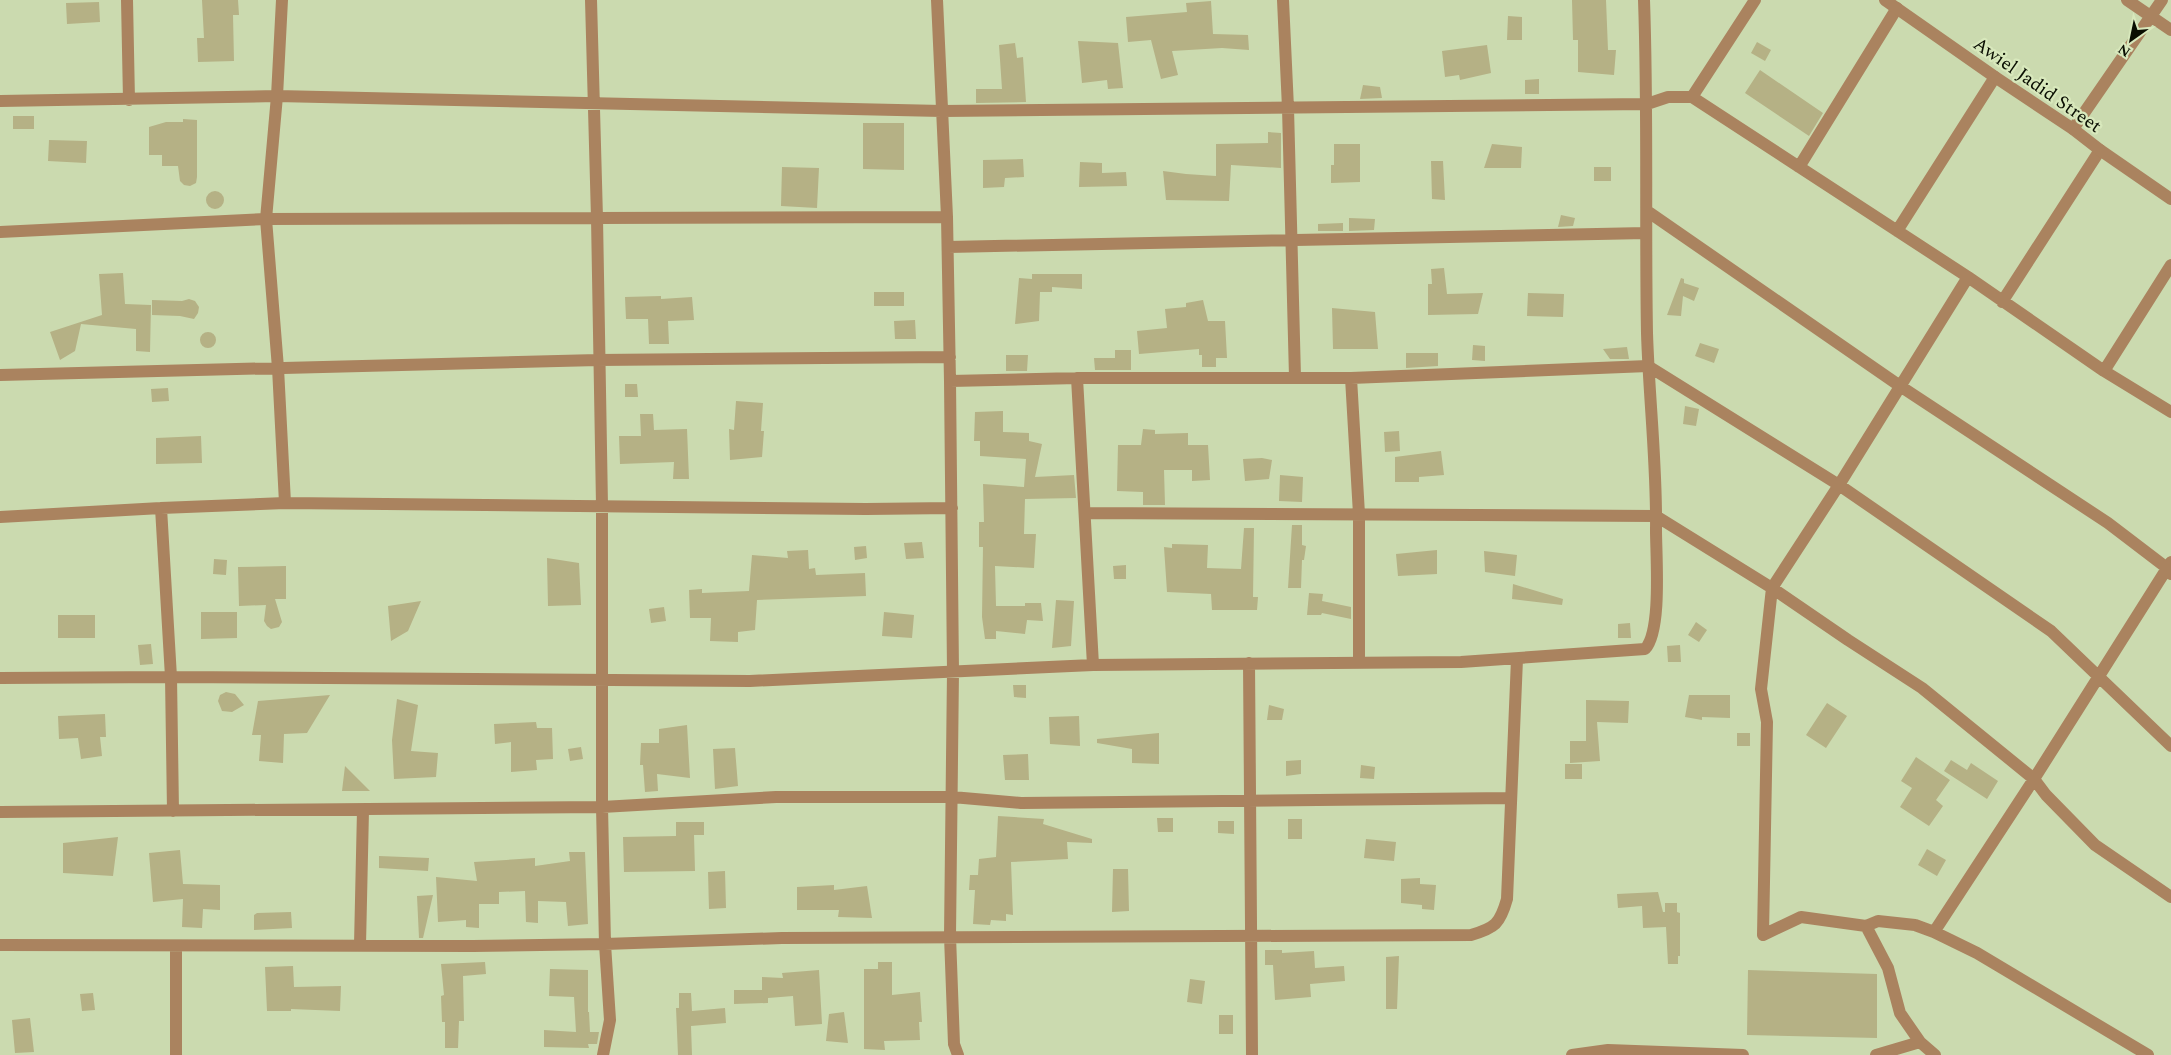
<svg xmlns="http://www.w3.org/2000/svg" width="2171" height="1055" viewBox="0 0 2171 1055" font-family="Spectral,serif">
	<rect width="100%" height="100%" fill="#cbdaaf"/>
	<path fill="#b5b185" d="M202,0H238L239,15H233L234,61L198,62L197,38H204Z
		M1572,0H1606L1608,50H1616L1614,75L1578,72V40H1573Z
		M1211,1L1213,34L1248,35L1249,50L1222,48L1172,51L1178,75L1161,79L1151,40L1128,42L1126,17L1187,12L1186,3Z
		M99,2L100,22L67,24L66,3Z
		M1508,16L1522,17V40H1507Z
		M1078,41L1118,43L1123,88L1108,89L1107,80L1082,83Z
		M1757,42L1771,50L1765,61L1751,53Z
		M1015,43L1017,58L1023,57L1026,102L976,103V89H1002L999,45Z
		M1487,45L1491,73L1460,80L1459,75L1445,77L1442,51Z
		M1760,70L1823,113L1809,136L1745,93Z
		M1539,79V94H1525V80Z
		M1363,85L1380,87L1382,98L1360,99Z
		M13,116H34V129H13Z
		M183,119L197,120V177L196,183L190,186L184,185L180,181L178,166H162V155H149V127L166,122H183Z
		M863,123H904V170L863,169Z
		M1268,132L1281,133V168L1231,165L1229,201L1166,200L1163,171L1186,174L1216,176V144L1268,143Z
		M49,140L87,141L86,163L48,161Z
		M1334,144H1360V182L1331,183V165H1334Z
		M1492,144L1522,147L1521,168H1484Z
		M1023,159L1024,177L1005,178L1004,187L983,188V160Z
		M1431,161H1443L1445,200L1432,199Z
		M1080,162L1102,163V173L1126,172L1127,186L1079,187Z
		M782,167L819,168L817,208L781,206Z
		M1594,167H1611V181H1594Z
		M206 200a9 9 0 1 1 18 0a9 9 0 1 1-18 0Z
		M1561,215L1575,218L1573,226L1558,227Z
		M1349,218L1375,219L1374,230L1349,231Z
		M1343,223V231H1318V224Z
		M1444,268L1447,294L1483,293L1478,314L1428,315V284H1432L1431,269Z
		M123,273L125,304L151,305L150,352L136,351V329L81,324L75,351L60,360L50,332L102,315L99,274Z
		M1032,274H1082V289L1052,287V292H1040L1039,321L1015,324L1019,278L1032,279Z
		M1681,278L1684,279V283L1699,288L1694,301L1683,296L1681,316L1667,315Z
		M874,292H904V306H874Z
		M1528,293L1564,294L1563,317L1527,316Z
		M661,296V299L692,297L694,320L668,321L669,344H649L648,319H626L625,297Z
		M189,299L195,301L199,307L198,313L194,319L180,316L152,315V300L182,301Z
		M1203,300L1208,321H1225L1227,358H1216V367H1202V355H1199V349L1139,354L1137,331L1167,328L1165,309L1186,307V303Z
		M1332,308L1375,312L1378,349H1333Z
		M915,320L916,339H895L894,321Z
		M200 340a8 8 0 1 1 16 0a8 8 0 1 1-16 0Z
		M1700,343L1719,349L1714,363L1695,356Z
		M1473,345L1485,346V361L1472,360Z
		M1627,347L1629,359H1610L1603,349Z
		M1115,350H1131V370H1095L1094,358H1115Z
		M1406,353H1438V366L1406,368Z
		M1006,355H1028L1027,371H1006Z
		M625,384H637L638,397H625Z
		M168,388L169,401L152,402L151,389Z
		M736,401L763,403L761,431H764L762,457L730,460L729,429L734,430Z
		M1685,406L1699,409L1696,426L1683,424Z
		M1003,411V432L1029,433V441L1042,444L1035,477L1074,475L1076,498L1025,499L1024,534H1036L1034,568L995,566L996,606H1025V603H1041L1043,621L1027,620L1025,634L996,631V639H985L982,617L983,547H979V522H984L983,484L1024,487L1026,459L980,456V441H974L975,412Z
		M640,414H653L654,430L687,429L689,479H673L674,462L620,464L619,436H641Z
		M1143,429L1155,430V434L1188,433V445H1208L1210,480L1192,481V470H1164L1165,505H1143V492L1117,491L1118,445H1141Z
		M1399,431L1400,451L1385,452L1384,432Z
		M201,436L202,463L156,464V438Z
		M1441,451L1444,475L1419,477V482H1395V457Z
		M1262,458L1272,460L1269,479L1245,481L1243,459Z
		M1280,475L1303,477L1302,502L1279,501Z
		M1292,525H1302V545L1306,546L1304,560H1302L1301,588H1288Z
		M1244,528H1254L1253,597H1258L1257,610H1212L1211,594L1167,592L1164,547L1172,548V544L1208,545L1207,568L1241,569Z
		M922,542L924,558L906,559L904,543Z
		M866,546L867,558L855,560L854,547Z
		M808,550L809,569L815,568L816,575L865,573L866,596L757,600L755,630L738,632V642L710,641L711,618H690L689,590L702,589V593L749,591L752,555L788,558L787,551Z
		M1437,550V574L1398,576L1396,554Z
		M1484,551L1517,555L1515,576L1485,572Z
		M547,558L579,563L581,605L548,606Z
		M214,559L227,560L226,575L213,574Z
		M1126,565V579H1114L1113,566Z
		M286,566V599H275L282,622L279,627L271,629L267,626L264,621L266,605L239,606L238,567Z
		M1513,584L1563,599L1562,605L1512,599Z
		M1309,593L1323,594L1322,601L1351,607V619L1322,613L1321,615H1307Z
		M1056,600L1074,601L1071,646L1052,648Z
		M421,601L408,631L391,641L388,606Z
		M664,607L666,621L651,623L649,609Z
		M201,612H237V638L201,639Z
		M884,612L914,615L912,638L882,636Z
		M58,615H95V638H58Z
		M1696,622L1707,630L1699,642L1688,635Z
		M1630,623L1631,638H1618V624Z
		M151,644L153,664L140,665L138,645Z
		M1680,645L1681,662H1668L1667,646Z
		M1013,685H1026V698L1014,697Z
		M226,692L235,694L244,705L232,712L222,711L218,701L220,695Z
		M330,695L307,733L284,734L283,763L259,761L261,735H252L258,701Z
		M1689,695H1730V718L1702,717V720L1685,717Z
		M397,699L418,705L411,751L438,753L436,777L394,779L392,740Z
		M1586,700L1629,701L1628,723L1597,722L1600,761L1570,763V741H1586Z
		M1827,703L1847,716L1826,748L1806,735Z
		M1269,705L1284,709L1282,720H1267Z
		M105,714L106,737H100L102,756L81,759L78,738L59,739L58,716Z
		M1079,716L1080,746L1050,744L1049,717Z
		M536,722L537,728H552L553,759L536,760L537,770L511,772V742L495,744L494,724Z
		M687,725L690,778L657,774L658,791L645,792L643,765H640L641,743H659V729Z
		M1159,733V764L1132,763V749L1097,743V739Z
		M1737,733H1750V746H1737Z
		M581,747L583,759L570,761L568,749Z
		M735,748L738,786L715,789L713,749Z
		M1028,754L1029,780H1005L1003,755Z
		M1916,757L1950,780L1936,800L1943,806L1929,826L1900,807L1912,788L1901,781Z
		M1301,760V774L1286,776V761Z
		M1951,760L1967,770L1971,763L1998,781L1987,799L1944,771Z
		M1565,764H1582V779H1565Z
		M1361,765L1375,767L1374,779L1360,778Z
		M345,766L370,791H342Z
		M998,816L1044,819L1043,824L1092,839V843L1067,842L1068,859L1011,862L1013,915L1006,914V921L991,920L990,925L973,924L975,890H969L970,875H978L979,859L996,857Z
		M1157,818H1173V832H1158Z
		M1288,819H1302V839H1288Z
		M1218,821H1234V834L1218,833Z
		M676,822H704V835H694L695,871L624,872L623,837L676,836Z
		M118,837L113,876L63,873V843Z
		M1366,839L1396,842L1394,861L1364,858Z
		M1927,849L1946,860L1937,876L1918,865Z
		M180,850L183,884L220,885V910L203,909L202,928L182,927L183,899L153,902L149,853Z
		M569,852H585L588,924L568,926L566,902L538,901V923L526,922L525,891L499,892V904H479V928L466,927V920L438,922L436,877L477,881L474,862L535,858V866L570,861Z
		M379,856L429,858L428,871L379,868Z
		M1113,869H1128L1129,911L1112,912Z
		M725,871L726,908L709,909L708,872Z
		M1420,878V884L1436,885L1434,910L1422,909V905L1401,903V879Z
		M834,885V890L867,886L872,918L838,917L839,910H797V887Z
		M1658,892L1663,912H1665V903H1677V912L1680,913V956H1678V964H1668L1666,927L1643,928L1642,906L1618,908L1617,894Z
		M433,895L423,938H419L417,896Z
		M291,912L292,928L254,930V915L257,913Z
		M1265,950H1282V953L1314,951L1315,968L1344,966L1345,981L1310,984L1311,997L1275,1000L1273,965H1265Z
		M1399,956L1397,1009H1386V957Z
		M485,962L486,974L463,976L464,1021H459L458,1048H445V1022H442L441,996L444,995L441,964Z
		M878,962H892V995L920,992L922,1022H919L920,1040L884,1041L885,1050L864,1049V969H878Z
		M293,966L294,987L341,986L340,1011L291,1009V1011H267L265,967Z
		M550,969L588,970V1012H589L590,1032H599L597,1044H588L589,1048L544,1047V1030L576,1032L574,997L549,996Z
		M819,970L822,1024L795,1026L793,996L768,998V1003L734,1004V990H762V977L783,978L782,973Z
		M1748,970L1877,974V1038L1747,1035Z
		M1190,979L1205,981L1202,1004L1187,1002Z
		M93,993L95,1010L82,1011L80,994Z
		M679,993H691L692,1011L725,1008L726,1023L691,1026L692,1055H678L676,1008H679Z
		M844,1012L848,1043L826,1041L829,1014Z
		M1219,1015H1233V1034H1219Z
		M30,1018L34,1052L15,1053L12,1020Z"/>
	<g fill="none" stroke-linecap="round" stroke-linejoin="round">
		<path stroke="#aa835f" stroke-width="12" d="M127,0L129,100
			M282,0L277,96L266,219L278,368L285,503
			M591,0L597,218L947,217
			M937,0L947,217L950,381L953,671L950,936L954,1044L958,1055
			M1283,0L1288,108L1295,377
			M2127,0L2171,30
			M1692,97L1755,0
			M0,101L277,96L942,111L1647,104L1668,97H1692L1968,277L2104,371L2171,412
			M2073,129L2162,0
			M1799,167L1897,8
			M1647,211L1900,386L2108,523L2167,568L2171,574
			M1897,231L1995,77
			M0,232L266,219L597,218L602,505V807L605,944L610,1020L603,1055
			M948,247L1646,233
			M2002,302L2100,150
			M2104,371L2171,265
			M0,375L598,360L950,357
			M1077,378L1093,665
			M1351,378L1359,514V662
			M950,381L1077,378H1351L1648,366L1839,485L2051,631L2171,746
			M161,508L171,677L173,811
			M1085,513L1656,516L1772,588L1848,640L1922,688L2034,779L2046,795L2095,845L2171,897
			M0,517L161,508L285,503L866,509L952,508
			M1249,663L1252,1055
			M0,678L171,677L750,681L1093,665L1461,662L1645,649C1662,631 1656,557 1656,530C1657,465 1649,399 1647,333C1645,222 1648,111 1644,0
			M0,812L602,807L776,797H952L1021,803L1510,798
			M1866,926L1878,921L1915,925L1934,932L1977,953L2148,1055
			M1934,932L2034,779L2171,562
			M0,945L473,946L605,944L782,938L1471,935C1495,928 1500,924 1507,899L1517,659
			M360,945L363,810
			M176,1055V947
			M1572,1055L1608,1050L1743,1055
			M1876,1055L1920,1042
			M1935,1055L1920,1042L1900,1013L1888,968L1866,926L1801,917L1763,935L1767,722L1761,689L1772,588L1839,485L1968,277"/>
		<path stroke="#aa835f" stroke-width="12" d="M1885,0L1995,77L2073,129L2100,150L2171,199"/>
	</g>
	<g text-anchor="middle" stroke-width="4.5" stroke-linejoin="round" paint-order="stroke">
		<g font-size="19" fill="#0a0e02" stroke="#d8e8bc">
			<text transform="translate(2038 84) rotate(35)" y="7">Awiel Jadid Street</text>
		</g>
	</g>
	<g transform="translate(2131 40) rotate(213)" stroke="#d8e8bc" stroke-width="4" paint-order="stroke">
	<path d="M0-4L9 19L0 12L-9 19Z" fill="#0a0e02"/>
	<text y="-8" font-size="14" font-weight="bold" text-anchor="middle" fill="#0a0e02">N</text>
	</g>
</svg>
